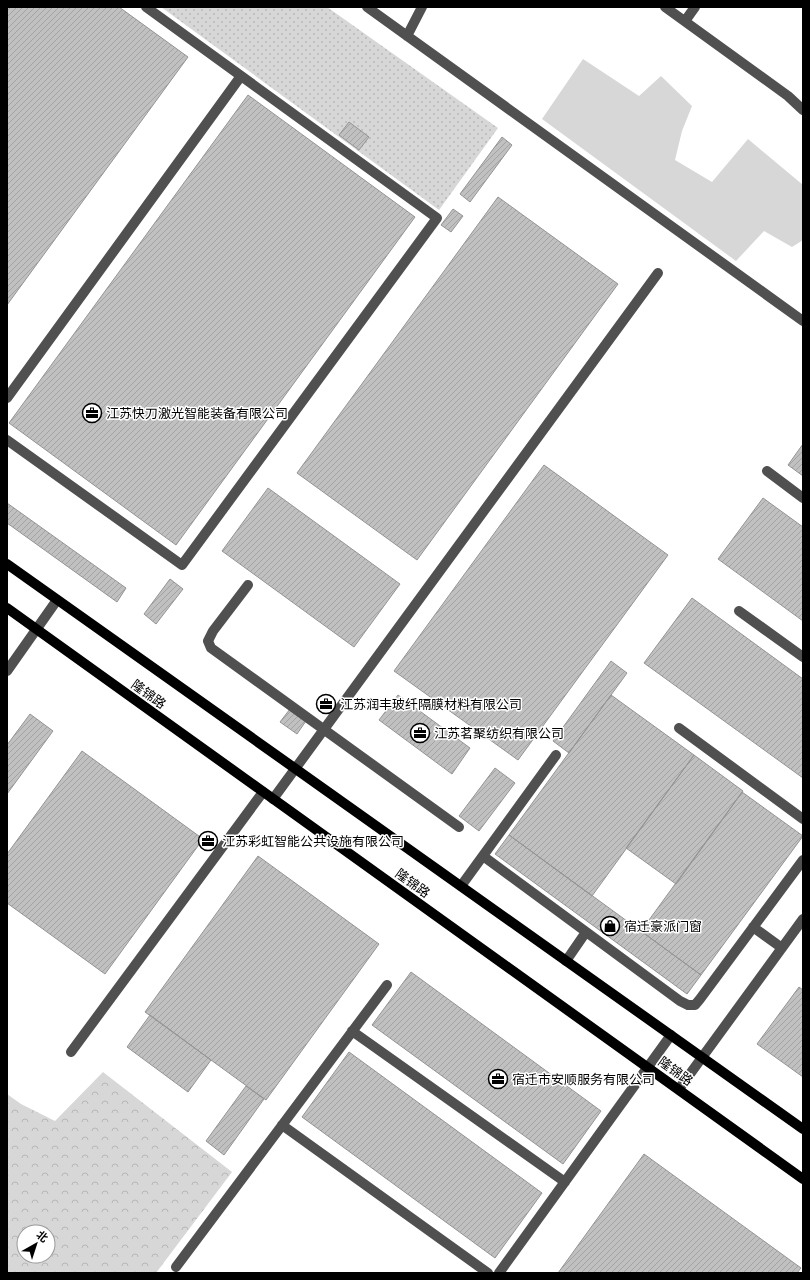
<svg xmlns="http://www.w3.org/2000/svg" width="810" height="1280" viewBox="0 0 810 1280" font-family="'Exo 2','Noto Sans SC',sans-serif">
	<defs>
		<pattern id="grass-dots" width="8" height="8" patternUnits="userSpaceOnUse"><rect width="8" height="8" fill="#d7d7d7"/><path d="M2 2h.1M6 6h.1" fill="none" stroke="#b7b7b7" stroke-width="1.8" stroke-linecap="round"/></pattern>
		<pattern id="forest-crowns" width="20" height="18" patternUnits="userSpaceOnUse"><rect width="20" height="18" fill="#d7d7d7"/><path d="M2 6a3 3 0 1 1 6 0M12 15a3 3 0 1 1 6 0" fill="none" stroke="#b7b7b7"/></pattern>
		<pattern id="building-hatch" width="6" height="6" patternUnits="userSpaceOnUse"><rect width="6" height="6" fill="#c0c0c0"/><path d="M-1 1l2-2M0 6l6-6M5 7l2-2" fill="none" stroke="#a3a3a3"/></pattern>
	</defs>
	<rect width="100%" height="100%" fill="#fff"/>
	<path fill="url(#grass-dots)" d="M161,7H327L498,128L439,210Z"/>
	<path fill="url(#forest-crowns)" fill-rule="evenodd" d="M103,1072L232,1172L156,1273H7V1094L21,1104L55,1121ZM24,1232H48V1256H24Z"/>
	<path fill="#d7d7d7" d="M583,59L639,96L661,76L692,106L682,131L675,160L712,182L748,139L803,185V240L792,247L764,231L736,261L542,119Z"/>
	<path fill="url(#building-hatch)" stroke="#949494" d="M7,7H119L188,57L7,305Z
		M248,95L415,217L176,545L9,423Z
		M349,122L369,137L359,150L339,135Z
		M502,137L512,145L470,202L460,194Z
		M498,197L618,284L417,560L297,473Z
		M453,209L463,216L451,232L441,225Z
		M803,444V476L788,465Z
		M544,465L668,555L518,760L394,671Z
		M268,488L400,584L354,647L222,551Z
		M763,498L803,527V621L718,559Z
		M7,503L126,588L117,602L7,523Z
		M170,579L183,589L156,624L144,614Z
		M692,598L803,679V778L644,663Z
		M611,661L627,673L569,753L553,741Z
		M398,695L470,748L452,774L379,720Z
		M611,695L694,755L592,896L509,835Z
		M290,709L306,721L297,734L280,722Z
		M30,714L53,731L7,794V745Z
		M82,751L203,839L105,974L7,903V854Z
		M694,755L743,791L676,884L626,848Z
		M495,768L515,783L479,831L459,816Z
		M742,792L803,836L701,975L641,931Z
		M509,835L701,975L687,994L495,854Z
		M258,856L379,944L266,1100L145,1012Z
		M411,972L601,1111L563,1164L372,1025Z
		M799,987L803,990V1077L757,1044Z
		M150,1015L211,1060L188,1092L127,1047Z
		M349,1052L542,1193L495,1258L302,1117Z
		M246,1086L264,1099L224,1155L206,1141Z
		M644,1154L801,1268L797,1273H558Z"/>
	<g fill="none" stroke-linecap="round" stroke-linejoin="round">
		<path stroke="#505050" stroke-width="10" d="M367,7L803,321
			M665,7L788,96L803,110
			M685,21L695,7
			M407,36L422,7
			M7,398L241,76
			M7,440L182,565L437,218L146,7
			M767,471L803,498
			M248,585L213,631L208,641L211,648L459,827
			M739,611L803,657
			M7,671L57,600
			M679,728L803,819
			M273,799L658,273
			M483,856L680,1001L688,1005H695L700,999L803,860
			M461,886L556,755
			M753,927L782,948
			M566,961L586,932
			M352,1031L565,1182
			M71,1052L263,792
			M679,1089L803,919
			M282,1125L488,1273
			M176,1267L387,985
			M499,1273L671,1035"/>
		<path stroke="#000" stroke-width="10" d="M7,564L803,1129
			M7,608L803,1179"/>
	</g>
	<defs>
		<symbol id="office-ring" viewBox="-11 -11 22 22"><circle r="9.5" fill="#fff" stroke="#000" stroke-width="1.5"/><path d="M-6-3h4V-5.5h4V-3h4V5H-6ZM-1-4.5V-3h2v-1.5ZM-6 0V1H6V0Z" fill="#000"/></symbol>
		<symbol id="shop-ring" viewBox="-11 -11 22 22"><circle r="9.5" fill="#fff" stroke="#000" stroke-width="1.5"/><path d="M-5-2.5h2.3a2.7 3.5 0 0 1 5.4 0H5L5.5 6h-11ZM-1.5-2.5h3a1.5 2.3 0 0 0-3 0Z" fill="#000"/></symbol>
	</defs>
	<g fill-rule="evenodd">
		<use href="#office-ring" x="81" y="402" width="22" height="22"/>
		<use href="#office-ring" x="315" y="693" width="22" height="22"/>
		<use href="#office-ring" x="409" y="722" width="22" height="22"/>
		<use href="#office-ring" x="197" y="830" width="22" height="22"/>
		<use href="#shop-ring" x="599" y="915" width="22" height="22"/>
		<use href="#office-ring" x="487" y="1068" width="22" height="22"/>
	</g>
	<g text-anchor="middle" stroke-width="3" stroke-linejoin="round" paint-order="stroke">
		<g font-size="13" fill="#000" stroke="#fff" text-anchor="start">
			<text x="106" y="418">江苏快刀激光智能装备有限公司</text>
			<text x="340" y="709">江苏润丰玻纤隔膜材料有限公司</text>
			<text x="434" y="738">江苏茗聚纺织有限公司</text>
			<text x="222" y="846">江苏彩虹智能公共设施有限公司</text>
			<text x="624" y="931">宿迁豪派门窗</text>
			<text x="512" y="1084">宿迁市安顺服务有限公司</text>
		</g>
		<g font-size="13" fill="#000" stroke="#fff">
			<text transform="translate(149 694) rotate(36)" y="5">隆锦路</text>
			<text transform="translate(413 883) rotate(36)" y="5">隆锦路</text>
			<text transform="translate(676 1071) rotate(36)" y="5">隆锦路</text>
		</g>
	</g>
	<rect width="810" height="1280" fill="none" stroke="#000000" stroke-width="16"/>
	<g transform="translate(36 1244) rotate(39)"><circle r="19" fill="#ffffff" stroke="#999999"/>
	<path d="M0-3L7 15L0 10L-7 15Z" fill="#000000"/>
	<text y="-6" font-size="11" font-weight="bold" text-anchor="middle" fill="#000000">北</text>
	</g>
</svg>
